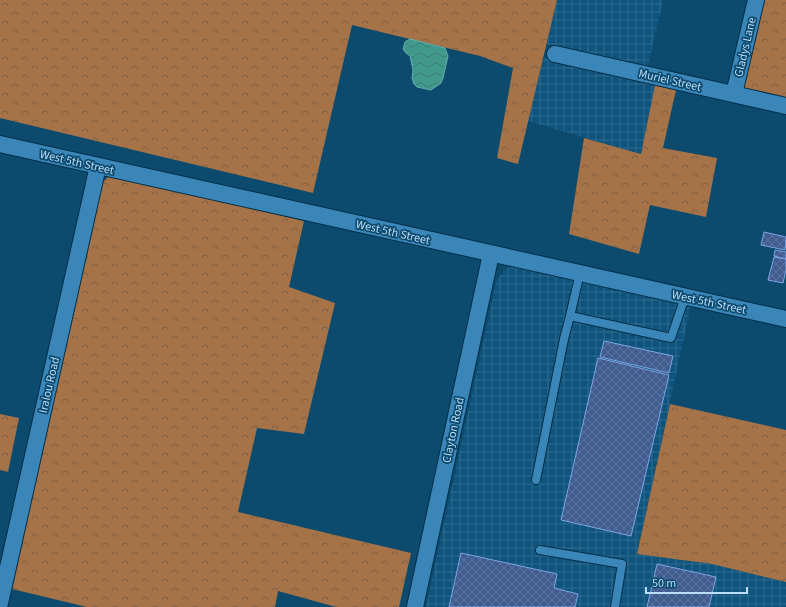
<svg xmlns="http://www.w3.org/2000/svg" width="786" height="607" viewBox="0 0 786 607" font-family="'Source Sans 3',sans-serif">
	<defs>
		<pattern id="industrial-grid" width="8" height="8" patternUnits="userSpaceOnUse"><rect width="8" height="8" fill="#0e547d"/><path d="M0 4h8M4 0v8" fill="none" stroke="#2f6c90"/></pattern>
		<pattern id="forest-crowns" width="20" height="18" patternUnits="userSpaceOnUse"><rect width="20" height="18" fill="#a57347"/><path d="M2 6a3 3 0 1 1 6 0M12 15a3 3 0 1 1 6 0" fill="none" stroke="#7f6248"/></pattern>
		<pattern id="water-waves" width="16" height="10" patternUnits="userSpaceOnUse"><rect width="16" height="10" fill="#41998b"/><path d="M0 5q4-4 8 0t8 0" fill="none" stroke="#3e7f78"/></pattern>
		<pattern id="building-cross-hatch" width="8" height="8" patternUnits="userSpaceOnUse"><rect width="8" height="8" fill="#415c8e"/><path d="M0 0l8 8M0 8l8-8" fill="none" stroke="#5a739f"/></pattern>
	</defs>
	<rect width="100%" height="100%" fill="#0c4a6e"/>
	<path fill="url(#industrial-grid)" d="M557,0H663L648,66L547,44Z
		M544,57L655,85L641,154L528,121Z
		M522,266L691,305L637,554L712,564L786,582V607H426L497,279L507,268Z"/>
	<path fill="url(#forest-crowns)" d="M0,0H557L518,164L497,158L513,68L480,56L352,25L313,193L0,118Z
		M760,0H786V101L747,93L743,88Z
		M655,85L676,90L663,148L717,158L706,217L650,205L639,254L569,234L584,138L641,154Z
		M110,175L304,221L289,287L335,303L304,434L257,428L238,512L411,553L399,607H336L278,591L275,607H87L12,589L99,186Z
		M670,404L786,430V582L712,564L637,554Z
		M0,414L19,418L8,472L0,470Z"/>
	<path fill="url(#water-waves)" stroke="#65adac" d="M410,39L445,48L448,56L443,78L441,83L431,90L417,87L414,84L412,78L413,70L410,56L406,53L403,49L405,42Z"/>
	<path fill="url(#building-cross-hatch)" stroke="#7ea4e6" d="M764,232L786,237L785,250L761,245Z
		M775,250L786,252V259L774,256Z
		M774,257L786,259V270L783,283L768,280Z
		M604,341L673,356L669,373L600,357Z
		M598,358L669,375L631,536L561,520Z
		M461,553L557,574L554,588L578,594L575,607H449Z
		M657,564L716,577L709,607H647Z"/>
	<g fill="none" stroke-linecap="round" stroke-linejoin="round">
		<defs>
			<path id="service" d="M580,273L570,316L671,338L685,297
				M536,480L564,339L570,316
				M540,550L622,564L615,607"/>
			<path id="minor" d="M555,54L786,106
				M734,94L756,0
				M0,144L786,319
				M0,603L98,166
				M415,607L491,254"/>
		</defs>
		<use href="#service" stroke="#042f48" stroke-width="10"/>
		<use href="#minor" stroke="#042f48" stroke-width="18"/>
		<use href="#service" stroke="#3b86b8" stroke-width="8"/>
		<use href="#minor" stroke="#3b86b8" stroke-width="16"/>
	</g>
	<g text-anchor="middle" stroke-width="3.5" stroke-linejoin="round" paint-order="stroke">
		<g font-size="12" fill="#baddf9" stroke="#0c4a6e">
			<text transform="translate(745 47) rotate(-77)" y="4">Gladys Lane</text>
			<text transform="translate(670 80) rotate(13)" y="4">Muriel Street</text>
			<text transform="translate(77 162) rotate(13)" y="4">West 5th Street</text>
			<text transform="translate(393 232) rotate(13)" y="4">West 5th Street</text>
			<text transform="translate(709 302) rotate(12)" y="4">West 5th Street</text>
			<text transform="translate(49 385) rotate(-77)" y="4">Iralou Road</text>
			<text transform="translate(453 430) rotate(-78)" y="4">Clayton Road</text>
		</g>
	</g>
	<path d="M646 587v6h101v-6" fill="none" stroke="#baddf9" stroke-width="2"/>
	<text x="652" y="587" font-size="12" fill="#baddf9" stroke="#0c4a6e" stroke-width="3" paint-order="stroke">50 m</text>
</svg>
